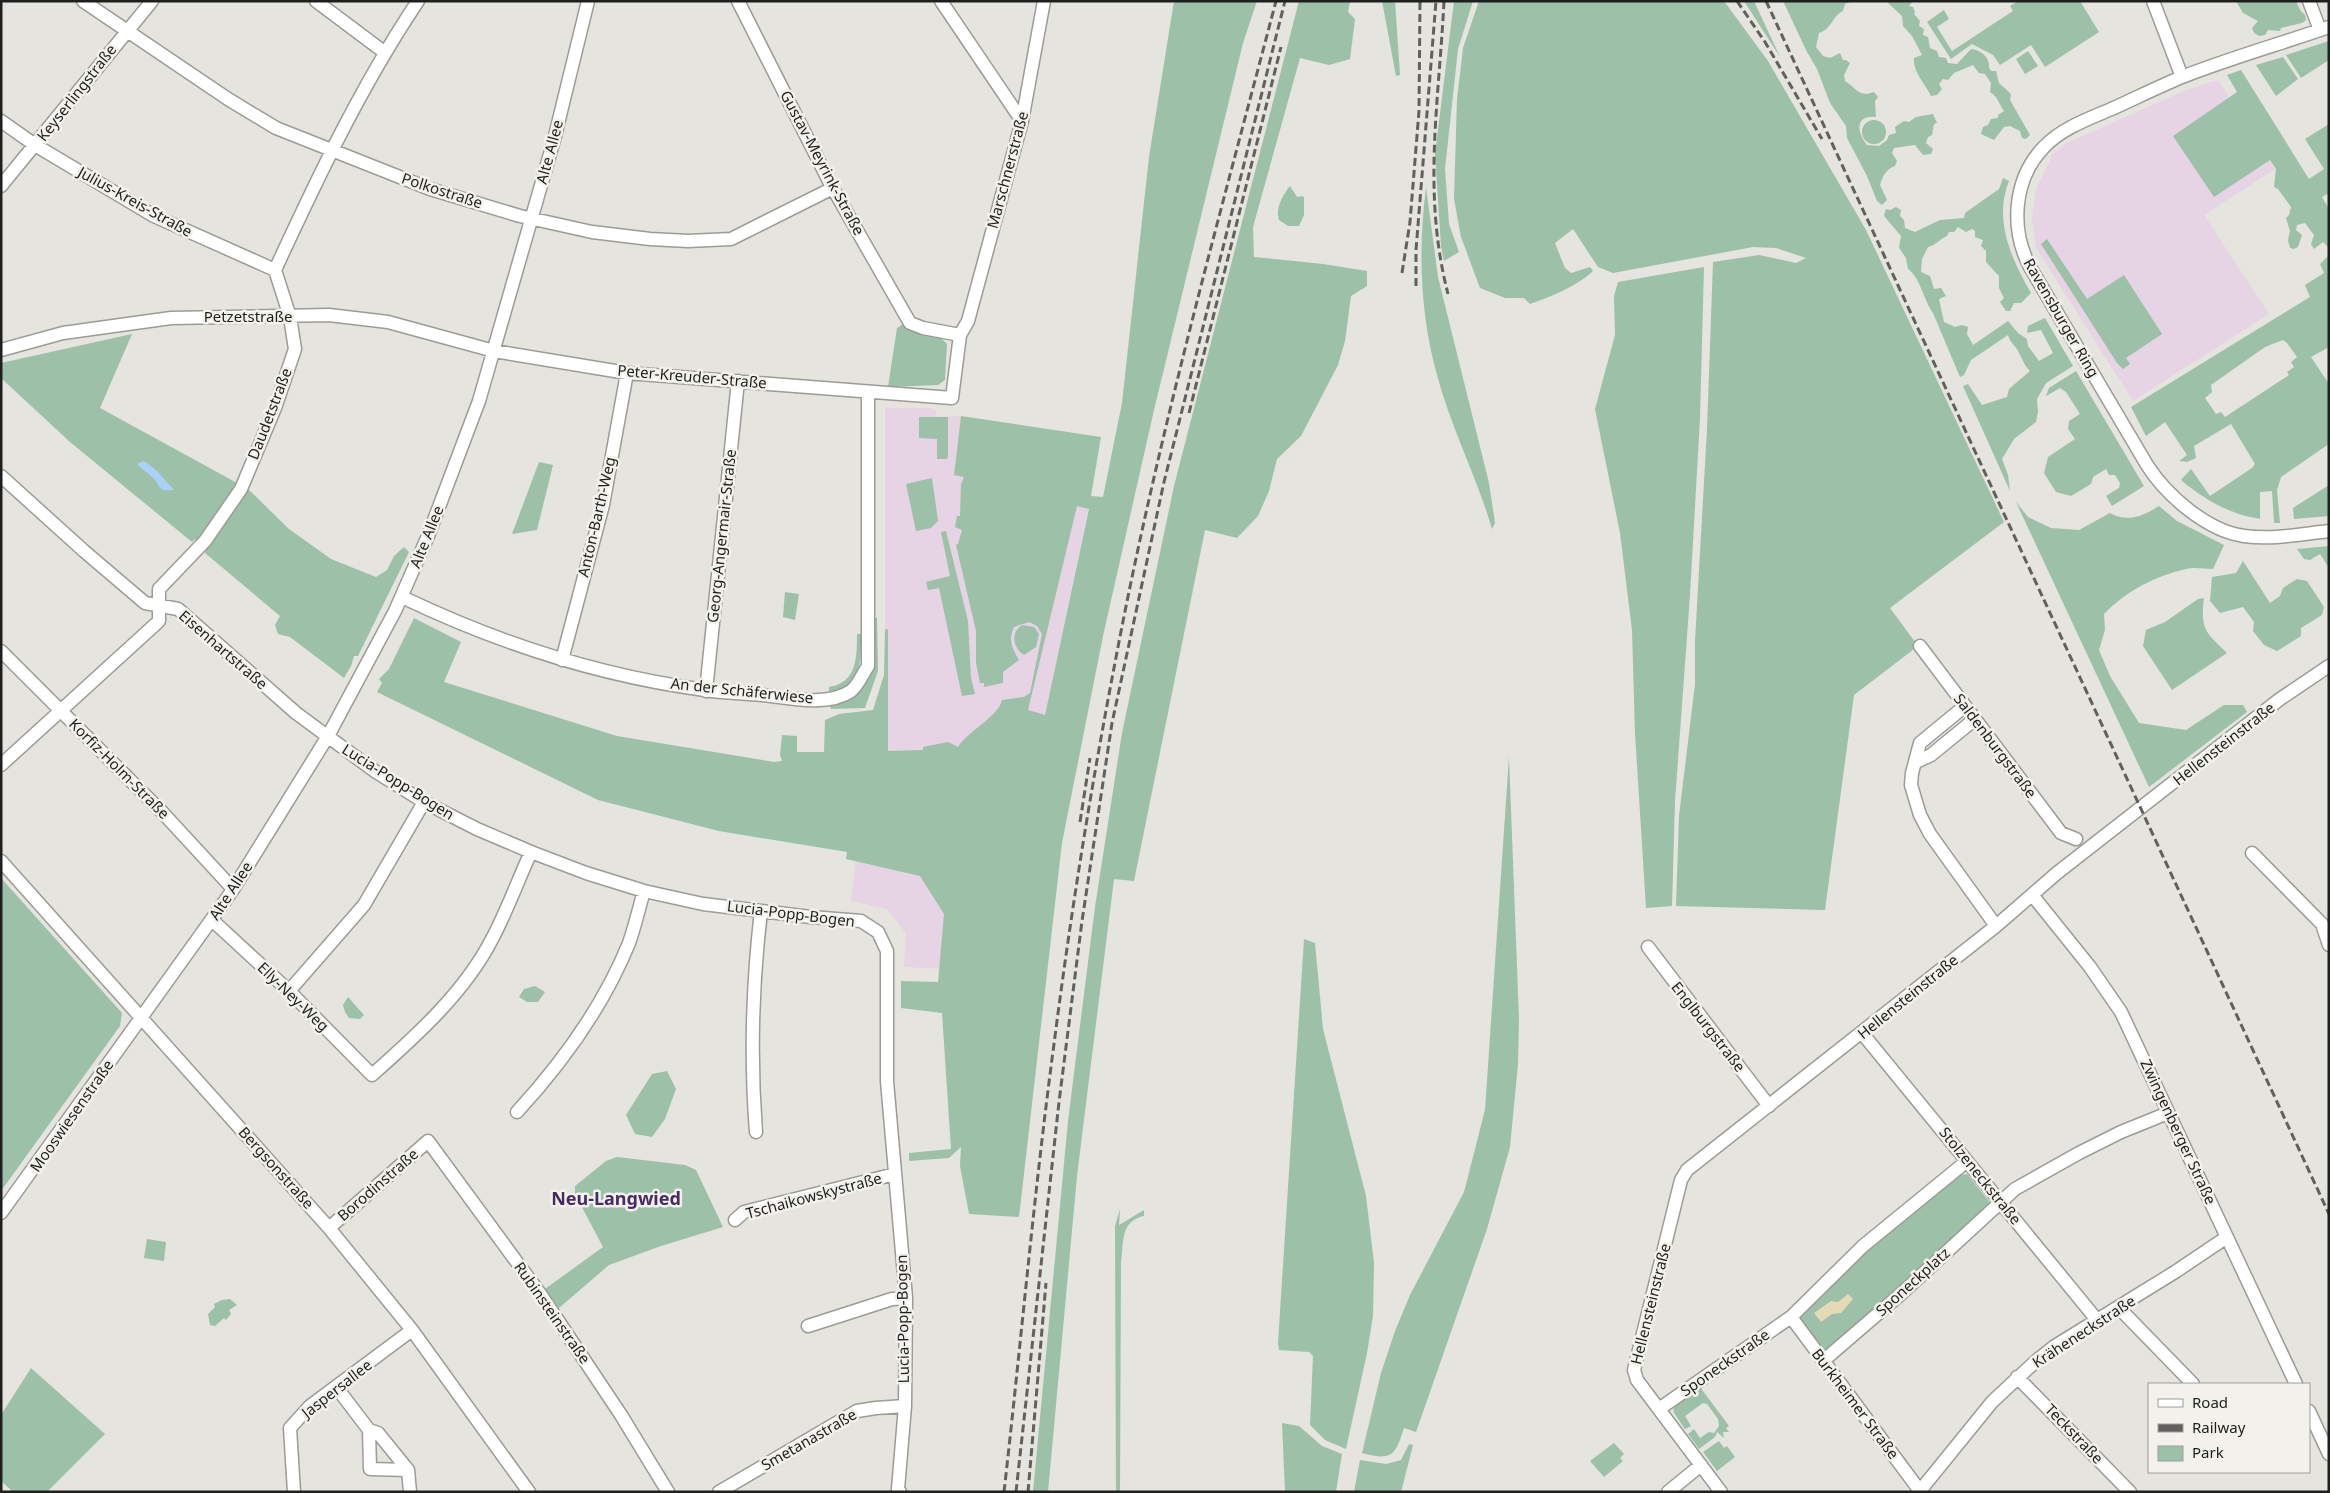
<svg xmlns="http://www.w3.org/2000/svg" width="2330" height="1493" viewBox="0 0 2330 1493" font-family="'Noto Sans',sans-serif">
	<rect width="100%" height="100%" fill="#e5e4de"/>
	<path fill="#e6d3e4" d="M2218,80L2275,169L2204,215L2269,314L2133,401L2036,248L2032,218L2036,189L2053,154L2067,143L2184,91Z
		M885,408H930L935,410L937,417L961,416L954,475L1091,496L1043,723L1004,752L885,755Z
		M856,859L926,871L952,900L949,969L904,967L906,933L887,909L851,901Z"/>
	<path fill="#9cc0a8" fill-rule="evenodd" d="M1174,1H1257L1243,43L1154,410L1103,636L1062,843L1019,1217L969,1214L960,1166L961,1147L949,1158L909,1161V1153L951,1149L942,1013L901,1008V981L938,982L944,914L920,876L846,859L847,852L719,831L598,800L377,692L382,683L379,679L389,669L414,618L461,642L444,682L617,736L774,762L782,761L780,755L782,735L797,736V752H824L825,720L839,714L873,710L884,675L885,630L888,629V751L923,750V747L948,742L958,747C969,730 998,717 1002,700L1024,697L1030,693L1042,634L1037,626L1029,622L1014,627C1008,640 1012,648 1019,660L1003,672V683L984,687V683H980L976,663V631L956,545L958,544L962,530L955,527L957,516H960L961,484L964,477L954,475L961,416L1101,437L1091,496L1103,497L1122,403L1149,157ZM1077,506L1089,509L1045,715L1028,710Z
		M1299,1H1350L1348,12L1355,19L1350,59L1329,65L1300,58L1253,227L1254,257L1323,264L1367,271V286L1351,296L1345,341L1338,365L1301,436L1277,459L1269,491L1258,516L1237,538L1205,530L1134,881L1114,879L1077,1176L1048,1492H1033L1068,1121L1095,907L1122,733L1174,486Z
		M1382,1H1395L1400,75L1396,76Z
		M1454,1H1473L1458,49L1445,169L1449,224L1459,252L1444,261L1441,246L1435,154Z
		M1479,1H1724L1768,61L1866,230L2004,522L1890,608L1918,646L1854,695L1825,910L1676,906L1679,816L1695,684V641L1707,429L1713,262L1759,255L1796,263L1806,258L1776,248L1753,247L1613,273L1598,267L1573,229L1555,243L1565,268L1571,273L1590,267L1593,271C1576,287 1552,296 1530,304L1524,298H1505L1480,288L1461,237L1454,199L1457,99L1460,74L1463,48Z
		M1744,1H1754L1780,57Z
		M1783,1H1853L1845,4L1843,11C1832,16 1832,29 1819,33L1816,47L1823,56L1830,58L1840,53L1843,60H1846L1850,63L1844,75L1845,81C1857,88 1858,98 1874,92L1878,97L1875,101L1876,117C1854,115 1857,133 1867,145L1879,146L1887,140L1889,135L1896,133L1895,127L1904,121L1909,122L1916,117L1933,114L1937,123L1934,124L1932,135L1928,137L1926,143L1933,149L1931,154L1923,155L1915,145L1894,148L1892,153L1897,161L1895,166C1885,170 1883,176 1880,185L1887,200L1882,205L1877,201L1867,176L1847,138L1846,126L1830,103L1817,69L1807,52Z
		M1886,1H1913L1909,6L1913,7L1915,12L1914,14L1920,21L1919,26L1924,29L1923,35L1928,37L1930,48L1937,51L1939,57L1946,58L1948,63L1957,64L1971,49C1981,50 1990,57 1989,68L1991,71H1996L1999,83L2011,94L2010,100L2030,135L2026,139L2022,138L2020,131L2010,126L2004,127L1994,140L1981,134L1983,127L1988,125L1991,119L1998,118V115L2004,111C1999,104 1998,97 1990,92L1991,83L1985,74L1979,73L1973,65L1954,73L1948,80L1943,79L1939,84L1942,89L1937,95L1931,96C1925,83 1913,73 1914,58L1922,55L1912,36L1903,26L1902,16Z
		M2018,1H2080L2099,32L2045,67L2031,45L2000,65L1993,55L1972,44L1951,59L1927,22L1944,10L1949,19L1937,27L1952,51L2013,11L2010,6Z
		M2236,1H2296L2300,10L2305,15L2306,20L2302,23L2281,28L2280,31L2268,30L2265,35L2259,36L2254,33L2252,28L2258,21L2243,13Z
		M2329,41V60L2301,78L2286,55Z
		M2028,51L2038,66L2025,74L2016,59Z
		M2283,57L2298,79L2276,96L2256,65Z
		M2241,70L2309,179L2324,169L2305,139L2329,124V196L2327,194L2322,197L2329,209V248L2323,242L2314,249L2311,244L2314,235L2305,223L2297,225L2296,230L2302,235L2298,247L2294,249L2290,248L2288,240L2290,231L2286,218L2289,215L2291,207L2278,189L2274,187L2276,169L2270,160L2214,197L2173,136L2237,92L2227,75Z
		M1862 132a12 12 0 1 1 24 0a12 12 0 1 1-24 0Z
		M2003,178L2009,181C1993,220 2012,260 2031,293L2021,303H2014L2010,311H2006L2000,302L2004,298L1999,288V276L1986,262V251L1981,246L1983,240L1975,237V231L1972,229L1966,232L1958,227L1954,232H1949L1947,236C1940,239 1935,246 1928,247L1922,259L1921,272L1930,276L1934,289L1941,288L1946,296L1939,299L1944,322L1955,327L1962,325L1968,327L1967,334L1973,345L2008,321L2018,333L2027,339L2028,346L2039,361L2053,353L2041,330L2027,333L2028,326L2045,318L2073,366L2046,383L2037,399L2038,412L2036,422L2014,439L2002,459L2008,475L2010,491L1963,386L1968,384L1982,405L2007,397L2009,389L2030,371C2024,365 2023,360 2019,353C2016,346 2010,343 2008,335L1971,360L1964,375L1960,377L1933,313C1924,301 1920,277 1908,269L1906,258L1899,248L1901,236L1884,216L1886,209L1890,210L1896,207L1901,210L1900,216L1904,220L1905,228L1915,232L1940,220L1964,218L1965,213L1999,189Z
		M1290,186L1297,197L1303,196L1304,198V215L1299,226H1288L1279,220C1275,208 1283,195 1290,186Z
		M1426,187L1438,277L1489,483L1495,523L1492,529C1477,477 1451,428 1437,375C1420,313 1418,251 1426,187Z
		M2047,239L2087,299L2124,275L2162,334L2126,358L2130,364L2123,369L2117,363L2041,244Z
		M2329,252V347L2311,357L2329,384V444L2281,477L2277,490L2280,523H2274L2272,491L2260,492V519C2229,514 2205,500 2181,480L2191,469L2210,496L2252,468L2255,464L2231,424L2194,446L2196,458L2187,462L2179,461L2187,455L2165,422L2146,436L2131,407L2310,297L2305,285L2324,273L2320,264L2328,256ZM2283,340L2287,343L2297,357L2291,362L2294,367L2287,372L2289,375L2225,417L2221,412L2216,414L2205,398L2212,392L2211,385L2265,347Z
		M1704,267L1700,418L1690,595L1675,801L1672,906L1646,908L1635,733L1632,630L1620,533L1595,409L1615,335L1614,296L1618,282Z
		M903,324L941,338L947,344L945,380L938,385L888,387L897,328Z
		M132,334L100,408L248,489L289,529L331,559L376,577L387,570L394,556L404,547L409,552L358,656H354L351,666L344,678L290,637L278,634L275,625L280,616L205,553L207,549L195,539L192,542L70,442L1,378V363Z
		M2076,371L2144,486L2112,506L2106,496L2119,488L2120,483L2115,475H2109L2106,469L2093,477L2091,484L2071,496L2056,492L2044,473L2048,457L2075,439L2068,429L2069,421L2080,414L2066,392L2060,388L2046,396L2049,388Z
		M919,417H948V456L947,459H937V439L919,438Z
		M539,462L553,465L537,530L512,534Z
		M932,478L938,521L931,528L916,531L906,484Z
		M2329,485V516L2294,519L2293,508Z
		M2016,502L2028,517L2051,528L2079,530L2110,513C2128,523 2143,516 2159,506L2177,521L2224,545L2213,569C2205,569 2194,567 2186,569C2155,576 2126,591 2104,614L2105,630L2099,650L2110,676L2139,723L2186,730L2224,705H2243L2247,712L2149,787Z
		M946,531L968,621L971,678L975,694L962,696L939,588L928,590L926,582L950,576L941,532Z
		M2329,546V568L2320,554L2310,560L2304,559L2297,549Z
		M2243,561L2270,603L2280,596L2283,588L2297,579L2307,581L2324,607L2322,615L2301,628V636L2277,651L2264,645L2253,631L2254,622L2243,607L2220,613L2210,601L2212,577L2236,573Z
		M785,592L799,594L795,620L783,617Z
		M2204,598C2200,630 2206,632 2227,653L2172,690L2143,646L2146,630L2165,622L2198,599Z
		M873,618H877L878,671L865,708L831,709L830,705C878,696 872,657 873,618Z
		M1022,625L1034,627L1039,634L1036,647L1024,655C1013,648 1010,633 1022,625Z
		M857,634H861C861,663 862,685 829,694V687C857,683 857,657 857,634Z
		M1509,757L1519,1019L1518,1064L1510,1147L1487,1229L1416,1432L1404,1428C1395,1456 1392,1461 1362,1453L1381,1373L1395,1331L1410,1295L1464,1192L1485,1110Z
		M1,878L122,1013L120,1026L1,1191Z
		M1304,939L1315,943L1323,1029L1366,1196L1374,1263L1373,1316L1367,1353L1346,1449L1325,1440L1310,1425L1313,1356L1309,1352L1279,1350L1278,1343Z
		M535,986L545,992L538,1002H527L519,997L524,989Z
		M348,997L364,1015L360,1019L349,1018L345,1012L343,1005Z
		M667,1071L676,1089L665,1119L652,1137L635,1134L626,1115L652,1074Z
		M617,1157L685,1165L696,1170L723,1227L661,1246L609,1265L559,1308L545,1289L603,1247L575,1194V1186L606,1161Z
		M1967,1174L1992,1205L1822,1355L1795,1317L1872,1243L1875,1245L1884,1238L1882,1235L1959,1175Z
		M1120,1209L1119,1225L1144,1210V1216C1120,1221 1124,1242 1121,1262L1120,1492H1116L1115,1226Z
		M147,1239L166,1242L164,1261L144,1258Z
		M230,1299L237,1305L229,1310L231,1314L226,1320L224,1318L215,1326L210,1325L208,1314L215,1307L214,1304L222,1300Z
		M31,1368L105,1434L47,1492H13L1,1481V1415Z
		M1700,1387L1729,1426L1726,1428L1729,1432H1723L1724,1438L1717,1432L1715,1437L1699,1449L1688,1434L1694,1429L1700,1438L1709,1432L1714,1433L1719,1426L1718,1419L1707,1404L1703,1403L1685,1416L1691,1426L1685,1429L1674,1413L1673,1407Z
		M1282,1423L1299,1426L1322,1446L1342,1454L1336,1492H1285Z
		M1719,1441L1724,1448L1727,1446L1735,1457L1717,1471L1703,1452Z
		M1614,1443L1624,1454L1620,1458L1623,1461L1604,1477L1590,1461Z
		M1409,1444L1413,1445L1401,1492H1354L1360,1460L1386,1464L1401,1460Z"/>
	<path fill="#e4dab5" d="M1848,1294L1853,1299L1841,1313L1832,1314L1821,1322L1814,1313L1831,1301L1838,1302Z"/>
	<path fill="#aad1f7" d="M144,461L155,469L174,490C156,492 162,486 152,477C147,472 141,469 137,464Z"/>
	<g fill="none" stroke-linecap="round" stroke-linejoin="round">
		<defs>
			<path id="minor" d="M83,1L228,99L276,128L430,189L520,216L592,232L650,239L688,241L731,239L833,188
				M316,1L384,52
				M738,1L831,185L910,323L923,328L960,335
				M941,1L1022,121
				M2153,1L2182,77
				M2309,1L2320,30
				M2329,27C2280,44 2230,58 2182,77C2160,86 2138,97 2116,107C2091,118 2063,127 2044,147C2013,179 2010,229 2030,267L2147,465C2166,495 2207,531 2244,536C2272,540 2301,534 2329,531
				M1,121L35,145L154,216L275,270
				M1,186L152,1
				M1,350L63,333L171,318L329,315L388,322L494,351L627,373L952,398L960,335L968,321L1022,121L1044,1
				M1,476L84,551L145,603L178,609L296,713L376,772L424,802L477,829L531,852L586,873L644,891L703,904L811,917L861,921L878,932L887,951V1081L906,1298L905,1406L898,1489L900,1492
				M402,597C498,643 600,676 705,690C724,693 743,693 762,695C788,698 828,707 851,691C858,686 863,673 868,666V393
				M1920,646L2061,833L2076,839
				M1,651L163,813L233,889
				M562,660L603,505L627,373
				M706,691L738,381
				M1965,706L1920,743L1912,773L1911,785L1920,815L1930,834L1996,926
				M1916,762L1931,755L1975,719
				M1,765L159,621V589L205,541L241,489L275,408L295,349L290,317L275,270C318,177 361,86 418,1
				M2252,853L2322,924L2329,945
				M1,861L329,1228L412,1330L529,1492
				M2033,896L2090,967L2121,1012L2296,1384
				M212,920L289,991L372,1075C416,1036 465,992 492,939C507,911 518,880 531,852
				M1648,947L1769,1106
				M289,991L364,905L424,802
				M1862,1033L2097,1320
				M517,1112C563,1062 603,1007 629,943C635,926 639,908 644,891
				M756,1132C750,1056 752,987 761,911
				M1,1213L232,891L328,736L395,611L428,536L479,401L554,140L588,1
				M735,1220L744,1212L895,1174
				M329,1228L428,1141L541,1295L621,1415L668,1492
				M2119,1308L2193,1384
				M1791,1317L1920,1491
				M808,1326L892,1299L906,1298
				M1823,1361L1902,1293L2015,1189L2079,1153L2121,1132L2168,1113
				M2017,1377L2130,1492
				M337,1388L369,1430L378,1433L408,1470L410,1492
				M1659,1409L1791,1317L1863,1246L1967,1161
				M2309,1411L2329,1454
				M369,1430L370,1469L408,1470
				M294,1492L290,1428L310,1406L412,1330
				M719,1492L857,1411L876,1408L905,1406
				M1668,1492L1701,1465
				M1721,1492L1637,1380L1634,1370L1681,1180L1687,1170L1996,926L2057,873L2280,699L2329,666
				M1919,1492L1992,1402L2036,1361L2055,1346L2175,1272L2227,1237"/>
		</defs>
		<use href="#minor" stroke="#9c9b96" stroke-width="15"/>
		<use href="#minor" stroke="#fff" stroke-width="12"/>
		<path stroke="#61605d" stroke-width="3" stroke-dasharray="8 4" stroke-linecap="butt" d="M1444,1C1439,103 1422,193 1448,294
			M1737,1L1765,42L1822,139
			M1766,1L2329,1214
			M1402,273L1410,222L1419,111L1420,1
			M1416,286V250L1436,1
			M1189,413L1281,47
			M1080,822L1090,758
			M1004,1492C1021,1343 1034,1193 1054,1044C1070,919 1090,793 1114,668C1156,443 1218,222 1276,1
			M1016,1492L1059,1102L1082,921L1112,723L1164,482L1285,1
			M1028,1492L1046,1283"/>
	</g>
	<g text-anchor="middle" stroke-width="5" stroke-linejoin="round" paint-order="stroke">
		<g font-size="15" fill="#1f1f1d" stroke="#f2f1ec">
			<text transform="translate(77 93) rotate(-52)" y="5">Keyserlingstraße</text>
			<text transform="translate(550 152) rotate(-75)" y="5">Alte Allee</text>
			<text transform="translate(822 163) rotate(62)" y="5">Gustav-Meyrink-Straße</text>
			<text transform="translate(1008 170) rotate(-75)" y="5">Marschnerstraße</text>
			<text transform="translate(442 191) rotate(18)" y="5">Polkostraße</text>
			<text transform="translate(135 202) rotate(29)" y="5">Julius-Kreis-Straße</text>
			<text x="248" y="322">Petzetstraße</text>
			<text transform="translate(2061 318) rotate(60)" y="5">Ravensburger Ring</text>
			<text transform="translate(692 377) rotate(5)" y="5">Peter-Kreuder-Straße</text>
			<text transform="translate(270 414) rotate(-69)" y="5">Daudetstraße</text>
			<text transform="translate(597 517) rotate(-77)" y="5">Anton-Barth-Weg</text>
			<text transform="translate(722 536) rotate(-84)" y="5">Georg-Angermair-Straße</text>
			<text transform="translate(427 537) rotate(-68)" y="5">Alte Allee</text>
			<text transform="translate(223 650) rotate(41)" y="5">Eisenhartstraße</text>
			<text transform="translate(742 691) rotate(6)" y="5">An der Schäferwiese</text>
			<text transform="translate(2224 744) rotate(-38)" y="5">Hellensteinstraße</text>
			<text transform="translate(1995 746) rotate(53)" y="5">Saldenburgstraße</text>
			<text transform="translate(119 769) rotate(45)" y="5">Korfiz-Holm-Straße</text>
			<text transform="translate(398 782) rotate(32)" y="5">Lucia-Popp-Bogen</text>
			<text transform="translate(231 891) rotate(-57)" y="5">Alte Allee</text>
			<text transform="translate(791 914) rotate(7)" y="5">Lucia-Popp-Bogen</text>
			<text transform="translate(293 997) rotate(44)" y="5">Elly-Ney-Weg</text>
			<text transform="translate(1908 997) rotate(-39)" y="5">Hellensteinstraße</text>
			<text transform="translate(1708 1027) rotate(52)" y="5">Englburgstraße</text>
			<text transform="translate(72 1116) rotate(-55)" y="5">Mooswiesenstraße</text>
			<text transform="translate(2178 1132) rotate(65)" y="5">Zwingenberger Straße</text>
			<text transform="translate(276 1168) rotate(48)" y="5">Bergsonstraße</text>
			<text transform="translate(1980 1176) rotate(51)" y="5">Stolzeneckstraße</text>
			<text transform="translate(378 1185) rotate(-41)" y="5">Borodinstraße</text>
			<text transform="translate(814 1196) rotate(-15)" y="5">Tschaikowskystraße</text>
			<text transform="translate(1913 1282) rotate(-42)" y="5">Sponeckplatz</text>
			<text transform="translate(1651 1304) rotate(-76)" y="5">Hellensteinstraße</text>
			<text transform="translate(552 1313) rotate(55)" y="5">Rubinsteinstraße</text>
			<text transform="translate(903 1319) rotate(-91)" y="5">Lucia-Popp-Bogen</text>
			<text transform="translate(2084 1332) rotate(-33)" y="5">Kräheneckstraße</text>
			<text transform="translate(1725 1363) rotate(-35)" y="5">Sponeckstraße</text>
			<text transform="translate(337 1389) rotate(-38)" y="5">Jaspersallee</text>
			<text transform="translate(1855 1404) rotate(53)" y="5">Burkheimer Straße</text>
			<text transform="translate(2074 1434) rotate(46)" y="5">Teckstraße</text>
			<text transform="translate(809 1440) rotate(-30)" y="5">Smetanastraße</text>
		</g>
		<g font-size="18" font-weight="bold" fill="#482b65" stroke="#f2f1ec">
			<text x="616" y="1205">Neu-Langwied</text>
		</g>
	</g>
	<rect width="2330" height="1493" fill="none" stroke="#1f1f1d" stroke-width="5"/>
	<rect x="2148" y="1383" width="162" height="90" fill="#f2f1ec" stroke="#9e9d99"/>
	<rect x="2158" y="1399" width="25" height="8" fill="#ffffff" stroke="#9e9d99"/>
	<text x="2192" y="1408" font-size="15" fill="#1f1f1d">Road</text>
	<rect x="2158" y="1424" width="25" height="8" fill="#61605d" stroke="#9e9d99"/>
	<text x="2192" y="1433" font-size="15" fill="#1f1f1d">Railway</text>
	<rect x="2158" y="1446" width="25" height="15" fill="#9cc0a8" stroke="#9e9d99"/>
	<text x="2192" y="1458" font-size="15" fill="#1f1f1d">Park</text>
</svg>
